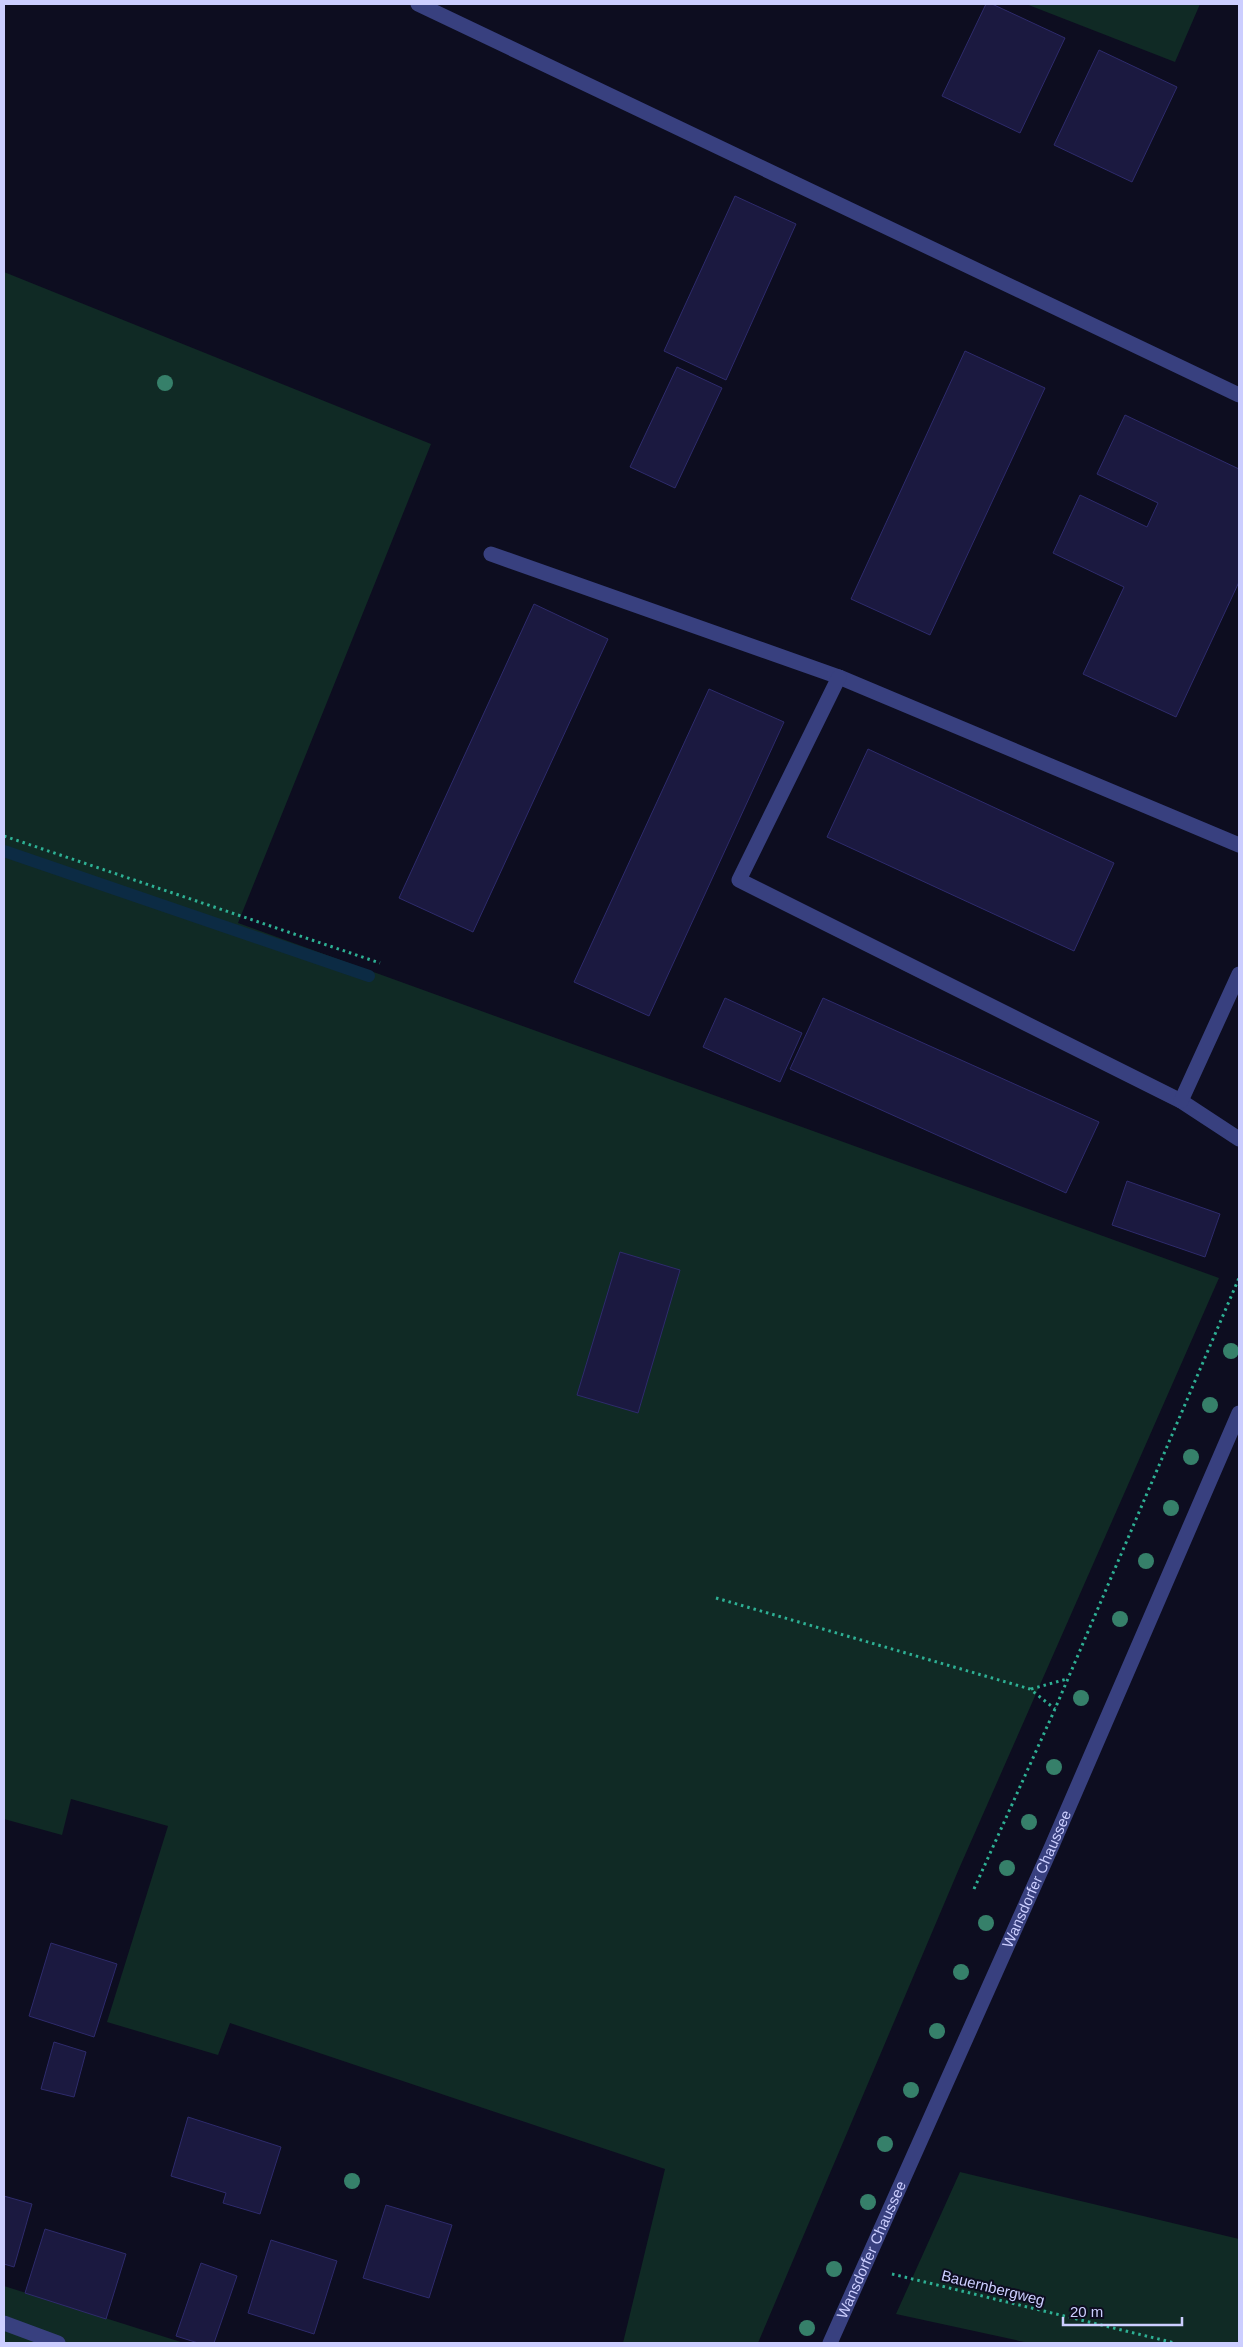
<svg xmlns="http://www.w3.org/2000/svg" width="1243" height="2347" viewBox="0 0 1243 2347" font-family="Arial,sans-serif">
	<rect width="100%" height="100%" fill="#0d0d20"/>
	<path fill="#102a25" d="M1026,4H1200L1175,62Z
		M4,272L431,444L238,923L1219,1278L958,1871L758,2343H623L665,2169L230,2023L218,2055L107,2022L168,1826L71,1799L62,1835L4,1819Z
		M960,2172L1239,2239V2343H1029L896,2314Z
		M4,2286L184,2343H4Z"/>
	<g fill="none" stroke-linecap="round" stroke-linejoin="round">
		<path stroke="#0c2b44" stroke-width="12" d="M4,851L369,976"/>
	</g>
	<path fill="#1b1940" stroke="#2e2b6c" d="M986,4H992L1065,38L1020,133L942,96Z
		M1099,50L1177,87L1132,182L1054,145Z
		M735,196L796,224L726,380L664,351Z
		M965,351L1045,388L930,635L851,599Z
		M677,367L722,388L675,488L630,467Z
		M1125,415L1239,469V582L1176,717L1083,674L1124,587L1053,553L1080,495L1147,527L1158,503L1097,474Z
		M534,604L608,639L473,932L399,898Z
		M709,689L784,722L649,1016L574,982Z
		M868,749L1114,863L1074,951L827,837Z
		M725,998L802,1033L780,1082L703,1047Z
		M823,998L1099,1122L1066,1193L790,1069Z
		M1127,1181L1220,1214L1205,1257L1112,1225Z
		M620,1252L680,1270L638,1413L577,1395Z
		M51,1943L117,1964L94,2037L29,2016Z
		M54,2042L86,2052L74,2097L41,2089Z
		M188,2117L281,2147L260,2214L223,2203L226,2193L171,2176Z
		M4,2196L32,2204L14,2267L4,2264Z
		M386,2205L452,2225L429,2298L363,2278Z
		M45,2229L126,2254L106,2319L25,2293Z
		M271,2240L337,2261L314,2334L248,2313Z
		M201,2263L237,2276L214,2343H198L176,2336Z"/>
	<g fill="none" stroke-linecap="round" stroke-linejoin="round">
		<path stroke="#2eb094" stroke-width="3" stroke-dasharray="2.5 4" stroke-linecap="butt" d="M4,836L380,963
			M716,1598L1030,1689L1055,1709
			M1031,1689L1067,1679
			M974,1889L1055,1709L1239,1278
			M892,2274L1175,2343"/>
		<g stroke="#38407f" stroke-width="15">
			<path d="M418,4L1239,395"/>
			<path d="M491,554L839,677L1239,845"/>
			<path d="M839,677L739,880L1181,1101L1239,1139"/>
			<path d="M1181,1101L1239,974"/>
			<path d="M4,2323L58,2343"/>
			<path id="s1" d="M830,2343L1051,1848L1239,1413"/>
		</g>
	</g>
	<g fill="#36806a">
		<circle cx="165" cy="383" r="8"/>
		<circle cx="1231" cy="1351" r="8"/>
		<circle cx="1210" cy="1405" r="8"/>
		<circle cx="1191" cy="1457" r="8"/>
		<circle cx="1171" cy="1508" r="8"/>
		<circle cx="1146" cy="1561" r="8"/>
		<circle cx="1120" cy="1619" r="8"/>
		<circle cx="1081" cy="1698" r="8"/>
		<circle cx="1054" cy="1767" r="8"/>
		<circle cx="1029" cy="1822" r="8"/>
		<circle cx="1007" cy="1868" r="8"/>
		<circle cx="986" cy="1923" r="8"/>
		<circle cx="961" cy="1972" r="8"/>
		<circle cx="937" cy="2031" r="8"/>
		<circle cx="911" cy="2090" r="8"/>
		<circle cx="885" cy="2144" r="8"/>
		<circle cx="352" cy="2181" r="8"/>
		<circle cx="868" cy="2202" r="8"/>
		<circle cx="834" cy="2269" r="8"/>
		<circle cx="807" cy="2328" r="8"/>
	</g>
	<g text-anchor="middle" stroke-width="4" stroke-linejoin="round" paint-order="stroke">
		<g font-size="15" fill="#ccceff" stroke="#0d0d20">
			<text dy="5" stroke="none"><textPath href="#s1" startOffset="508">Wansdorfer Chaussee</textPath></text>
			<text dy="5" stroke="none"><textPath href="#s1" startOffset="102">Wansdorfer Chaussee</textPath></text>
			<text transform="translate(993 2288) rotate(14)" y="5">Bauernbergweg</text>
		</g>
	</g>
	<rect width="1243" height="2347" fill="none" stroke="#ccceff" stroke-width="10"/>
	<path d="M1063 2317v8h119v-8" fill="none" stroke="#ccceff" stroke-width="2.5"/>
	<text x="1070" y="2317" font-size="15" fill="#ccceff" stroke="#0d0d20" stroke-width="4" paint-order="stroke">20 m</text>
</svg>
